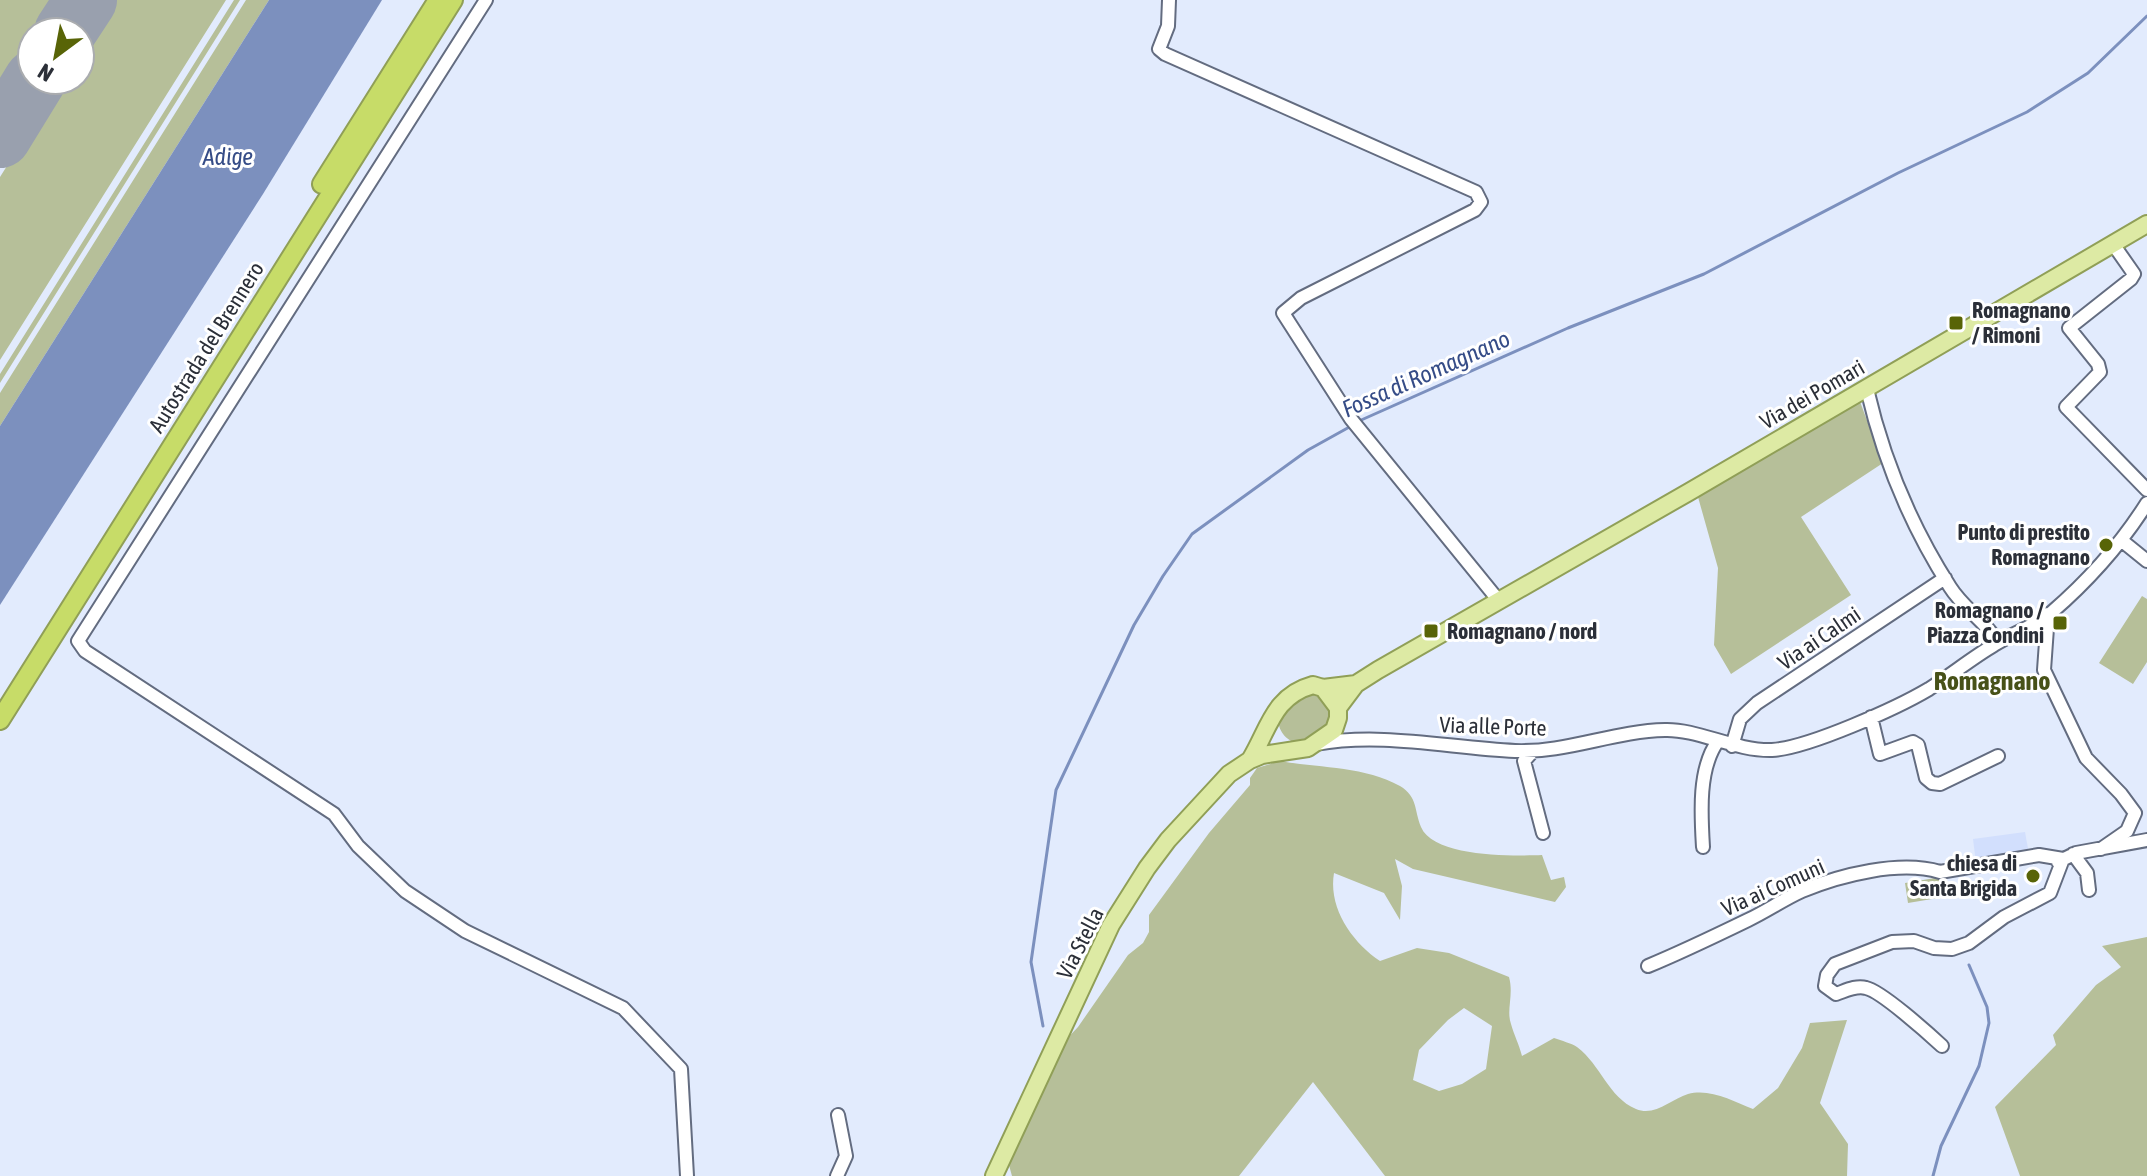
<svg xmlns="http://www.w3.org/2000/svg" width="2147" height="1176" viewBox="0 0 2147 1176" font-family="'Asap Condensed',sans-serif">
	<rect width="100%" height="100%" fill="#e2ebfd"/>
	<path fill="#d2dffd" d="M2025,832L2029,854L1976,863L1973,839Z"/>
	<path fill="#b6bf99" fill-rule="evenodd" d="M0,0H60L40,32H32V46L0,97Z
		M111,0H226L0,360V177L61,80H80V50Z
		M234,0H240L0,383V374Z
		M246,0H269L0,426V393Z
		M1859,399L1883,463L1801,517L1851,595L1731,674L1714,645L1718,568L1698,497Z
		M2142,596L2147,599V662L2133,684L2099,663Z
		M1310,693L1320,694L1332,708V722C1323,729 1312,742 1300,743C1284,743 1272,722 1282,710C1288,703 1302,698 1310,693Z
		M1280,761C1318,768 1364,766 1400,786C1418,797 1414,810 1421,827C1434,858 1515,856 1542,855L1551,880L1564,877L1566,887L1555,902L1413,869L1395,859L1402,886L1400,920L1384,893L1334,873C1328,908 1352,942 1380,961L1417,948L1449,953L1509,977C1514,995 1506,1010 1511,1024C1514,1035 1519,1044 1522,1056L1554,1038C1562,1041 1571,1043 1577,1047C1601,1065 1608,1097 1636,1109C1655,1117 1671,1099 1688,1094C1710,1088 1733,1101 1753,1109L1778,1088L1802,1048L1810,1023L1847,1020L1820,1103L1848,1144L1847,1176H1385L1313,1082L1239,1176H1012L1007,1158L1060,1046L1078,1027L1128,955L1143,943L1149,932V915L1209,833L1250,785V778L1257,768ZM1464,1008L1492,1026L1486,1069L1462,1084L1439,1091L1413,1080L1419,1050L1448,1020Z
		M1941,877L1944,897L1908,903L1905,883Z
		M2147,937V1176H2020L1995,1107L2056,1045L2053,1035L2096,985L2121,967L2102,946Z"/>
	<path fill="#7c90be" d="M269,0H382L263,194L0,605V426Z"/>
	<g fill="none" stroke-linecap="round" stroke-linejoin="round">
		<path stroke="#7c90be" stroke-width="3" d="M1359,421L1568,328L1704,274L1898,173L2027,112L2088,73L2147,16
			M1043,1026L1031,962L1056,790L1134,625L1163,576L1192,534L1308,450L1353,425
			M1933,1176L1941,1146L1979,1066L1989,1023L1987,1007L1969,965"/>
		<path stroke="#99a0ae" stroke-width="62" d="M65,32L86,0
			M0,137L35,80"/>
		<defs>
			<path id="minor" d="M486,0L78,641L85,651L334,814L358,846L405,891L465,931L623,1008L681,1069L687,1176
				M1169,0L1168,26L1159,49L1165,54L1476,192L1481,202L1475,210L1301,298L1283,313L1351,419L1499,601
				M2113,244L2134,274L2131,279L2069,328L2098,364L2100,372L2066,407L2147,490
				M1867,389C1883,458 1911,526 1950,587C1963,608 1985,621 1998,642
				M2121,540L2147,561
				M2048,614L2044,670L2086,758L2121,794L2135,813L2127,831L2101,849
				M1871,717L1880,754L1913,742L1918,745L1926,778L1932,783L1940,784L1998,756
				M1316,744C1382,732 1449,748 1515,751C1566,753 1614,731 1665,730C1698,729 1735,751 1772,750C1808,748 1897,708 1929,689C1951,675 1972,658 1994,645C2013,633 2034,627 2052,612C2089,580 2121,544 2147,503
				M1732,746L1740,719L1757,703L1945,578
				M1533,751L1524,761L1543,833
				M1703,847C1701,814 1698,768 1718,741
				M2073,854L2087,873L2089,890
				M2058,862L2076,853L2147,840
				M1648,966C1682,952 1715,936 1748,920C1767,911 1784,899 1802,891C1840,875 1900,860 1940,872L2039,855L2063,859L2050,893L2004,917L1969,943L1952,949L1934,948L1914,941L1892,942L1835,964L1827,975L1825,986L1836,994C1845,991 1856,985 1866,988C1881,991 1928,1033 1942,1046
				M837,1176L846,1156L838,1115"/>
			<path id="major" d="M1338,708L1356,684L1378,670L1689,492L2147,224
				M1250,760C1269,729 1273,696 1313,685L1323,688L1356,684
				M994,1176L1111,925L1147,868L1168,840L1229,774L1250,760L1262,755L1308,748L1334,730L1338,718V708L1323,688"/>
			<path id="highway" d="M322,184L438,0
				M0,720L453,0"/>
		</defs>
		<use href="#minor" stroke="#636c80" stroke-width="16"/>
		<use href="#major" stroke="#909f57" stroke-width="20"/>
		<use href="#highway" stroke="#909f57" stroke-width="22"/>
		<use href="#minor" stroke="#fff" stroke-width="12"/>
		<use href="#major" stroke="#ddeaa4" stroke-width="16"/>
		<use href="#highway" stroke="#c7dc68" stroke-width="18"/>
	</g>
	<g fill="#586407" stroke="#fff" stroke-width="3">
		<rect x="1948" y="315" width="16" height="16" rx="4"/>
		<circle cx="2106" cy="545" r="8"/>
		<rect x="2052" y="615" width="16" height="16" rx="4"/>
		<rect x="1423" y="623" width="16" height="16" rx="4"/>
		<circle cx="2033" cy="876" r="8"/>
	</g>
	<g text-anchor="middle" stroke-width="6" stroke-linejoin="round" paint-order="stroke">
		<g font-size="22" font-weight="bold" fill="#2b2f38" stroke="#fff" text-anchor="end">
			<text x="1972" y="318" text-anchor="start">Romagnano<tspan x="1972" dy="25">/ Rimoni</tspan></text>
			<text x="2090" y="540">Punto di prestito<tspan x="2090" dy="25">Romagnano</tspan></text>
			<text x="2044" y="618">Romagnano /<tspan x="2044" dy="25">Piazza Condini</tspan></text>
			<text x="1447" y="639" text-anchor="start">Romagnano / nord</text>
			<text x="2017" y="871">chiesa di<tspan x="2017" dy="25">Santa Brigida</tspan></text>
		</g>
		<g font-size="22" fill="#2b2f38" stroke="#fff">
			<text transform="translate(206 347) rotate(-58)" y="8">Autostrada del Brennero</text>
			<text transform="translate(1812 394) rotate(-30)" y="8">Via dei Pomari</text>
			<text transform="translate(1819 638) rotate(-34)" y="8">Via ai Calmi</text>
			<text transform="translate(1493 726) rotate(2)" y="8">Via alle Porte</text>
			<text transform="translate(1773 887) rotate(-24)" y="8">Via ai Comuni</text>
			<text transform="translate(1080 943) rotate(-63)" y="8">Via Stella</text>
		</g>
		<g font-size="24" font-style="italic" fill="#354c87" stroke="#fff">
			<text x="228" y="165">Adige</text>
			<text transform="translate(1426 374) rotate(-24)" y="8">Fossa di Romagnano</text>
		</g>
		<g font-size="26" font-weight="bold" fill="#475118" stroke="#fff">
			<text x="1992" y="690">Romagnano</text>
		</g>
	</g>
	<g transform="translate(56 56) rotate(212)"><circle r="38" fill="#ffffff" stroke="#aaacaf" stroke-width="2"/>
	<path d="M0-6L14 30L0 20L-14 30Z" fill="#586407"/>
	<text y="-12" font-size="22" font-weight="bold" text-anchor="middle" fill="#2b2f38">N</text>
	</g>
</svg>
